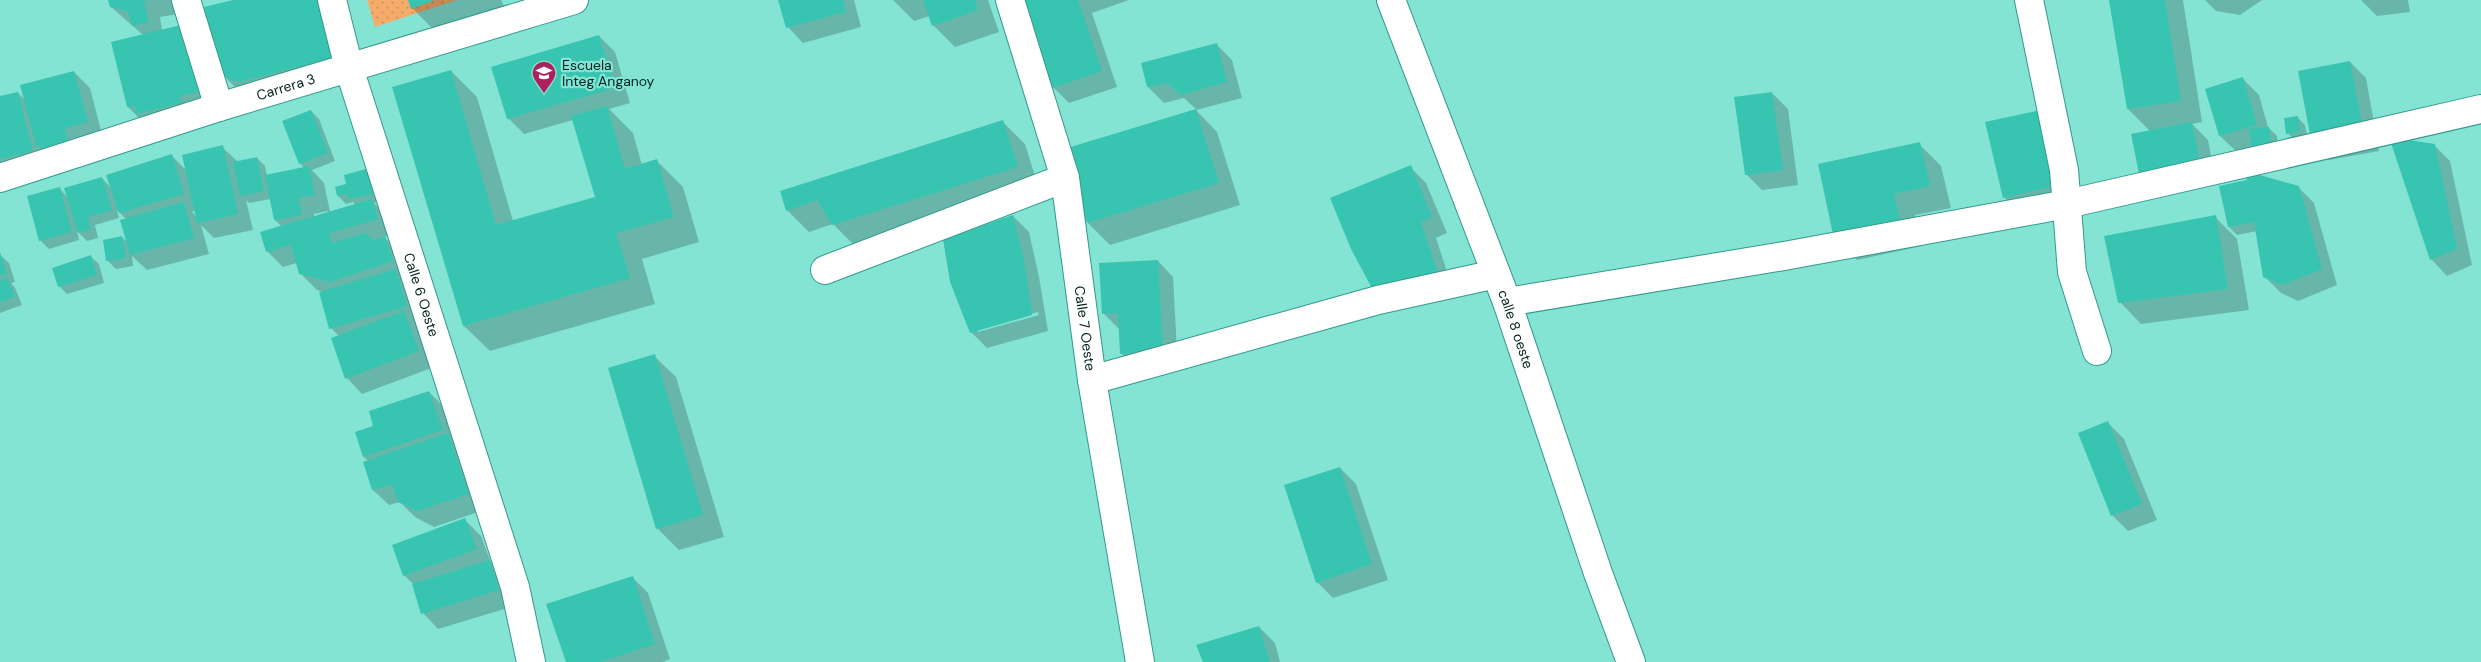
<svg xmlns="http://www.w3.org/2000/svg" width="2481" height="662" viewBox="0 0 2481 662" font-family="'DM Sans',sans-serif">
	<defs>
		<pattern id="grass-dots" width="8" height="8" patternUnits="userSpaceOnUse" patternTransform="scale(1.25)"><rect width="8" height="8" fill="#f5ac6a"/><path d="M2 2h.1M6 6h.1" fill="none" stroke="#d0945b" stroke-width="1.8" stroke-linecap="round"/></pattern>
	</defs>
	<rect width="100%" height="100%" fill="#83e4d4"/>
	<path fill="url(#grass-dots)" d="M367,0H457L375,27Z"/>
	<path fill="#0003" fill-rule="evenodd" d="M109,0H181L184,13L160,17L162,30L217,107L144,123L128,107L143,35L111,7Z
		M234,0H332L354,80L245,97L223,75Z
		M409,0H501L504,6L434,30L412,8Z
		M780,0H854L861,27L803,43L788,27Z
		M893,0H988L999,32L955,47L933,25L930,16L914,21Z
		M1022,0H1129L1092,13L1117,87L1069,103L1053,87Z
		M2111,0H2183L2202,122L2192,124L2208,140L2216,183L2151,132L2128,109Z
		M2205,0H2262L2240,15L2216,11Z
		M2408,0L2410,12L2377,16L2361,0Z
		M599,36L615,52L630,103L609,109L633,133L642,165L657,161L683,187L699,242L642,259L655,304L490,351L464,326L451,71L477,97L513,221L596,198L573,120L524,134L508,118Z
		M1216,44L1232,60L1242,98L1196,110L1217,132L1240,205L1110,245L1088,223L1066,150L1197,110L1184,98L1164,103L1148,87L1142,64Z
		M2350,62L2366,78L2379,151L2329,160L2313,144Z
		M74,72L90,88L103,138L0,174V97L18,93L26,101Z
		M2243,79L2259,95L2268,127L2277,136L2280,163L2252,147L2236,151L2220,136Z
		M1772,93L1788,109L1798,185L1762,190L1746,174Z
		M311,111L319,119L335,161L312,170L324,183L330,212L356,205L353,202L346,204L338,196L348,185L366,171L374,179L380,202L374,203L387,216L393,235L384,237L401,253L422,322L415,324L419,328L434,367L362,394L347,378L339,336L331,328L324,292L317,290L300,273L297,263L283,267L267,251L282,227L275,220L271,199L249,203L246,200L253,230L214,238L201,225L209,254L147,270L132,256L133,266L116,269L108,261L104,241L122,237L128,243L126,219L117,210L119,218L95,225L98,238L87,241L77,231L79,240L49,249L40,240L60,189L68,198L102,178L112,189L172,156L187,171L222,147L238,162L257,158L265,166L267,176L304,168L300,163ZM196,210L197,217L192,212ZM328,211L329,213L314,217V214Z
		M2297,117L2305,125L2308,140L2296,142L2288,133Z
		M1003,122L1025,144L1039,189L855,246L833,224L809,232L787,210Z
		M1987,123L2074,201L2020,213L2004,197Z
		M2391,139L2434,145L2450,161L2472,265L2447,276L2432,260Z
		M1919,144L1941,166L1951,208L1915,215L1922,246L1857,260L1835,238Z
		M1410,167L1426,183L1447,233L1436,238L1453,290L1391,308Z
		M2298,187L2314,203L2337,285L2298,301L2281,293L2265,277L2257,231L2237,235L2229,227Z
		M1013,216L1029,232L1039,277L1048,331L987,348L971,332ZM1038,312L1039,315L978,332V329Z
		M2215,217L2237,239L2249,310L2141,324L2120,302Z
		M0,255L9,263L15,282L11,283L15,288L22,305L0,313Z
		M90,256L99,264L104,283L67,294L59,286Z
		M1158,261L1173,277L1178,368L1137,370L1122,354L1119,329L1103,313Z
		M654,356L676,377L724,537L679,550L657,528Z
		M429,392L445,408L484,510L434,527L415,517L400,502L389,505L373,490L364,462L368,461L364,457L375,427Z
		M2108,423L2124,439L2157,520L2128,531L2112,515Z
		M1340,468L1356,484L1388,580L1333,598L1317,582Z
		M465,520L481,536L491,563L505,577L514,606L438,629L423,613L414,585L404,575Z
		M632,577L648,593L670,659L663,662H567Z
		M1259,627L1275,643L1280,662H1204Z"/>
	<path fill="#37c5b2" d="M108,0H148L144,2L149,22L132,26L128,11L110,7Z
		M233,0H318L333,58L239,82L221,76L204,7Z
		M408,0H435L411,9Z
		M778,0H843L846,12L786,28Z
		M923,0H975L978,10L932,26Z
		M1021,0H1078L1102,71L1052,88Z
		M2109,0H2165L2181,101L2127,109Z
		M185,24L202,91L180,96L182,103L136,114L135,106L127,107L111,42Z
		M599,35L615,88L507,119L491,67Z
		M1217,43L1227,82L1181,95L1167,83L1147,87L1141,63Z
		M2350,61L2364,135L2312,145L2298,71Z
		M451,70L496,225L595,197L571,116L607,106L625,169L657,159L674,217L616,233L630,278L463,326L392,87Z
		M74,71L88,122L65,128L68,143L44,149L36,145L20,85Z
		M2243,77L2257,125L2219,136L2205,89Z
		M18,92L33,151L0,159V96Z
		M1772,92L1783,170L1745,175L1734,97Z
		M1196,109L1219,183L1087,223L1064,149Z
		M311,110L328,153L299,164L282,121Z
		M2041,110L2059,185L2003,198L1985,122Z
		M2298,116L2300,132L2286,134L2284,118Z
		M1003,120L1018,167L832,225L817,200L786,211L780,191Z
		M2192,122L2201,168L2140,179L2131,134Z
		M2269,127L2273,155L2253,157L2249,129Z
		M2389,137L2435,144L2457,249L2430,260Z
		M1920,142L1930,186L1894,194L1901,224L1834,239L1818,164Z
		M223,145L238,214L197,223L182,155Z
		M172,154L184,194L119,213L106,175Z
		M257,157L264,191L240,196L233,162Z
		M1411,165L1432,217L1421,222L1438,274L1374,292L1351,249L1330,198Z
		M309,166L315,195L298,198L302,215L274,220L265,175Z
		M366,169L373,194L349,199L347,194L337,196L335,187L346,184L344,175Z
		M2245,171L2299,186L2322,269L2282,285L2263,277L2254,222L2228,227L2219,186L2247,180Z
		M102,177L112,210L88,217L91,229L78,233L64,188Z
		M60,187L72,232L39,241L27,196Z
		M372,199L378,219L329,233L332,243L365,233L374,240L385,236L393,261L330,282L299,274L291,245L266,252L260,232Z
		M184,202L194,238L130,255L120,220Z
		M1013,215L1024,260L1032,315L970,333L950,282L943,239Z
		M2216,215L2228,289L2118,303L2104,236Z
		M122,236L126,258L106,261L103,240Z
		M0,252L7,274L0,276Z
		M91,255L97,275L58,287L52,268Z
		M1158,260L1163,352L1120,354L1118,313L1102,314L1099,263Z
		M396,269L407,306L329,329L319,292Z
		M7,278L15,297L0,302V281Z
		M404,311L419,351L345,379L331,338Z
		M655,354L703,515L656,529L608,368Z
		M429,391L443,430L363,457L355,432L373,426L369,411Z
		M2108,421L2142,504L2111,516L2078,433Z
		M448,433L469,494L417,511L398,502L392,484L372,490L363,462Z
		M1340,467L1372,564L1316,583L1284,485Z
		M465,518L477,549L403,576L392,545Z
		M490,560L499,590L421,614L412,584Z
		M633,576L655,644L600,662H566L546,604Z
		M1259,626L1270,662H1203L1196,645Z"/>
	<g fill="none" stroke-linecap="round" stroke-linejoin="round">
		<defs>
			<g id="minor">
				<path d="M186,0L219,107"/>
				<path id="s1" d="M332,0L349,68L515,587L531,662"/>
				<path id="s2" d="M1010,0L1065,178L1092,380L1140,662"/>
				<path id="s3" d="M1391,0L1507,302L1598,573L1631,662"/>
				<path d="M2029,0L2064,170L2072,272L2097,351"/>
				<path id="s4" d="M0,178L219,107L574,0"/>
				<path d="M825,270L1065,178"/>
				<path d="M1507,302L1784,256L2067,204L2481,109"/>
				<path d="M1092,380L1378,300L1496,274"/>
			</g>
		</defs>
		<use href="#minor" stroke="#33998b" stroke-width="30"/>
		<use href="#minor" stroke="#fff" stroke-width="28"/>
	</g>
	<defs>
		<symbol id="school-pin" viewBox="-11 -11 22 30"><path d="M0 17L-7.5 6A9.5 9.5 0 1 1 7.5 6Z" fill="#ae205b" stroke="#83e4d4"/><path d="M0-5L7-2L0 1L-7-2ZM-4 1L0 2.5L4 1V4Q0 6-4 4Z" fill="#fff"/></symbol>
	</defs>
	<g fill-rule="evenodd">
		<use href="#school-pin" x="530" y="59" width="28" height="38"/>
	</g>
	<g text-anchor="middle" stroke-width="4.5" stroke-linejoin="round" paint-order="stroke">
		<g font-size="14" fill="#03221e" stroke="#83e4d4" text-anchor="start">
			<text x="562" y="70">Escuela<tspan x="562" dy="16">Integ Anganoy</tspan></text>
		</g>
		<g font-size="14" fill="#03221e" stroke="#83e4d4">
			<text dy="5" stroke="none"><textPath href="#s4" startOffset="300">Carrera 3</textPath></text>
			<text dy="5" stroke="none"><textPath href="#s1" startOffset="308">Calle 6 Oeste</textPath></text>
			<text dy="5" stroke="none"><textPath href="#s2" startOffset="338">Calle 7 Oeste</textPath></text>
			<text dy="5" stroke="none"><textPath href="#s3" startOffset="352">calle 8 oeste</textPath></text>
		</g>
	</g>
</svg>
